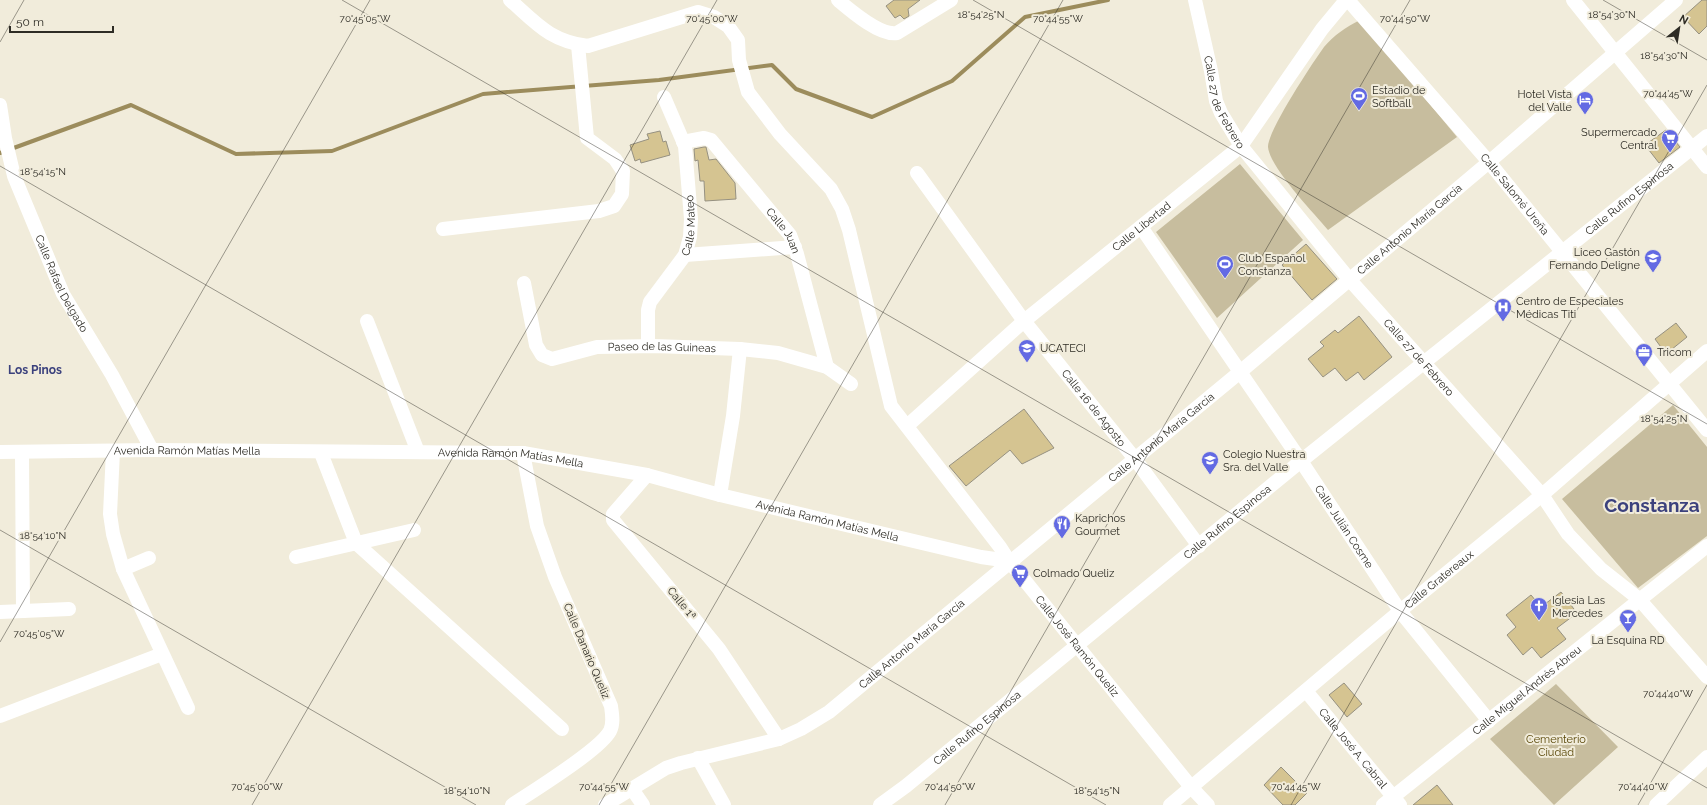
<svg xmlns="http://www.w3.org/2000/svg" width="1707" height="805" viewBox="0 0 1707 805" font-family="Raleway,sans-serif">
	<rect width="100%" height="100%" fill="#f1ecdb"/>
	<path fill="#c7bd9e" d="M1360,20L1457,137L1328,230C1313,212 1270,168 1268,147C1267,132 1313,62 1324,47C1334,35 1346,27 1360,20Z
		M1240,164L1303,240L1217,318L1156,232Z
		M1673,405L1707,447V536L1638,588L1562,499Z
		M1556,684L1618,747L1554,805L1490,739Z"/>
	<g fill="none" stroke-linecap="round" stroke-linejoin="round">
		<path stroke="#9c8c5c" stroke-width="4" d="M0,153L131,105L236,154L332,151L483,94L659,80L772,65L796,89L872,117L952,81L1025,17L1108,0"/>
	</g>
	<path fill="#d5c491" stroke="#969181" d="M894,0H920L908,9L909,16L904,19L900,15L895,18L886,6Z
		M1702,0H1707V26L1699,34L1683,17Z
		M1666,130L1680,147L1659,163L1645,145Z
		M660,131L663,142L666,141L670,155L641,163L640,159L635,161L630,145L649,139L647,134Z
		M704,147H706L709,160L716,159L735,183L736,199L705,201L704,181H700L698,160L695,161L694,149Z
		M1306,244L1337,279L1312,300L1282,265Z
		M1359,316L1392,357L1364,380L1358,372L1346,381L1335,368L1323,377L1308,359L1324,346L1320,342L1335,330L1338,333Z
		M1676,323L1687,337L1666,354L1655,339Z
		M1024,409L1054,448L1022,464L1010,450L966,486L949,466Z
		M1561,592L1577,613L1557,628L1566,639L1541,658L1532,647L1523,655L1507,635L1516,627L1506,615L1531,595L1541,607Z
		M1344,683L1362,704L1347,717L1329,695Z
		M1281,767L1307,793L1295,805H1283L1264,785Z
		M1437,785L1453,805H1413Z"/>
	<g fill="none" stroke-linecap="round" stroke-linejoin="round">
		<g stroke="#fff" stroke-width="14">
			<path id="s1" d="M510,0C537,24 550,41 588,46L698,12L714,17L728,26L738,40L739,60L748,92L780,134L831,189L842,209L849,230L891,406L1000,547L1009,561L1191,787L1208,805"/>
			<path d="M838,0C851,11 880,36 897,33L951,0"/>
			<path id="s2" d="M1195,0L1211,71L1216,101L1221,113L1241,146L1349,279L1542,495L1568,534L1601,569L1639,599L1707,677"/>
			<path id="s3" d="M1348,0L1489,162L1707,430"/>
			<path d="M1573,0L1707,167"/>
			<path id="s4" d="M0,105L5,138L14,176L63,294L112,375L152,450"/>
			<path id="s5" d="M683,142L704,138L711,140L790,235L797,254L827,367"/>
			<path id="s6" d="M917,173L1024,321L1135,459L1199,546"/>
			<path id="s7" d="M1141,227L1301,461L1400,611L1489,721"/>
			<path d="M443,229L599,211L614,206L622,194L623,171L615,159L587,138L578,45"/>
			<path d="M685,255L795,247"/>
			<path id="s8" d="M524,283L536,345L542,355L552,359L597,347L654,346L740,349L778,353L827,367L851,384"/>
			<path d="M367,321L418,452"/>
			<path id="s9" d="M648,346V310L650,302L685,255L690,237L691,219L685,146L664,97"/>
			<path id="s10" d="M907,426L1024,321L1241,146L1322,29L1346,0"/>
			<path d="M113,451L110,514L113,534L123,569L188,708"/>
			<path id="s11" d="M0,452L152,450L523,453L647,475L720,495L981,557L1009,561"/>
			<path d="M22,452L23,611"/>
			<path d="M321,453L356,543L562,729"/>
			<path d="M647,475L613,514V520L719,649L779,739"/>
			<path d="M720,495L733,416L740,349"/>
			<path d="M296,557L414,530"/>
			<path d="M123,569L149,558"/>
			<path d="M0,612L69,609"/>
			<path id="s12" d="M1306,691L1400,805"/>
			<path d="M0,716L162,654"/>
			<path d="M698,758L724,805"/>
			<path d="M632,789L643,805"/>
			<path d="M512,805C533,791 600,750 610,731C614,723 612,714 611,706L555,577L537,526L523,453"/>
			<path id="s13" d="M605,805L666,768L681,763L779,739L801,729L829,712L1240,372L1489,162L1676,0"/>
			<path id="s14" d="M880,805L906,786L1301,461L1707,136"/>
			<path id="s15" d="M1170,805L1400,611L1542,495L1707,351"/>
			<path id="s16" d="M1383,805L1707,546"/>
			<path d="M1656,805L1707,757"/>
		</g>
	</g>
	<path fill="none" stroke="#2e2c25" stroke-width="1" stroke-opacity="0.45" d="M342,0L1707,788M973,0L1707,424M1603,0L1707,60M0,42L24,0M0,166L1106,805M0,530L476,805M0,642L370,0M252,805L717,0M599,805L1063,0M945,805L1410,0M1291,805L1707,85M1638,805L1707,685"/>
	<defs>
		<symbol id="stadium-pin" viewBox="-11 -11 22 30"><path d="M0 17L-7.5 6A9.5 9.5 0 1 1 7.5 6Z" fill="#636ae3" stroke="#f1ecdb"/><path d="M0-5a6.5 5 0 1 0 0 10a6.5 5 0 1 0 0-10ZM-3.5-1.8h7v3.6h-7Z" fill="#fff"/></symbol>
		<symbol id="hotel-pin" viewBox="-11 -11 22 30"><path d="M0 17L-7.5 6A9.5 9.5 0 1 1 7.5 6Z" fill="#636ae3" stroke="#f1ecdb"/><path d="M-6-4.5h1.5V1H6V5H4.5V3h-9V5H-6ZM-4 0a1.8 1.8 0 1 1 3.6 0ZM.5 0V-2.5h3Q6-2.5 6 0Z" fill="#fff"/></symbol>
		<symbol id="supermarket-pin" viewBox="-11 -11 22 30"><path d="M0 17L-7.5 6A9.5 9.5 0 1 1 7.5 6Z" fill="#636ae3" stroke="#f1ecdb"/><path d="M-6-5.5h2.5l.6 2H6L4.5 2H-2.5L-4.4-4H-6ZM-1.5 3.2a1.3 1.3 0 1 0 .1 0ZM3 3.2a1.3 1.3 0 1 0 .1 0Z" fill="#fff"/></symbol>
		<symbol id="school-pin" viewBox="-11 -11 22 30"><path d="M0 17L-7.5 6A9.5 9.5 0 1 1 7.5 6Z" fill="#636ae3" stroke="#f1ecdb"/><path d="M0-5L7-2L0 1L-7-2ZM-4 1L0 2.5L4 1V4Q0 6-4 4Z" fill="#fff"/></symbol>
		<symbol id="hospital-pin" viewBox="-11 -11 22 30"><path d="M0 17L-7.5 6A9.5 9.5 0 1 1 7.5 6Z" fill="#636ae3" stroke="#f1ecdb"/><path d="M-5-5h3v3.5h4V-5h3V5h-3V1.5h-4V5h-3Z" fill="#fff"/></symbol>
		<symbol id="office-pin" viewBox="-11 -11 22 30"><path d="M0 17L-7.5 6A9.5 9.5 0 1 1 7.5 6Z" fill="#636ae3" stroke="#f1ecdb"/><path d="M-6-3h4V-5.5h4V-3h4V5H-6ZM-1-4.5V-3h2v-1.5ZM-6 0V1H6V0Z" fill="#fff"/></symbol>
		<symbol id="restaurant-pin" viewBox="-11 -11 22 30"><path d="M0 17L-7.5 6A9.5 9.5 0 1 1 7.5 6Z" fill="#636ae3" stroke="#f1ecdb"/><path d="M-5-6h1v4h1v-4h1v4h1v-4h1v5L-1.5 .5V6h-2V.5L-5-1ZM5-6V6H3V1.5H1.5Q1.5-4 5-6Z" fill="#fff"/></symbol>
		<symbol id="church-pin" viewBox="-11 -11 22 30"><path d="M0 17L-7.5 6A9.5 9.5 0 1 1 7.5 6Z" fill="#636ae3" stroke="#f1ecdb"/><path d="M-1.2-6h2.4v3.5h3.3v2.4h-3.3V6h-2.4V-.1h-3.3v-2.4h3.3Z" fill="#fff"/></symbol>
		<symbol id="bar-pin" viewBox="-11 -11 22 30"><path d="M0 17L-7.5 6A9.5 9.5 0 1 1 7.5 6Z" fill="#636ae3" stroke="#f1ecdb"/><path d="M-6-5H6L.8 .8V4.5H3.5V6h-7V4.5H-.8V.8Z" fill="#fff"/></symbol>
	</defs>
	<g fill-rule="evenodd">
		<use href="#stadium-pin" x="1349" y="86" width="20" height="27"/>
		<use href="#hotel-pin" x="1575" y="90" width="20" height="27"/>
		<use href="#supermarket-pin" x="1660" y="128" width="20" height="27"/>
		<use href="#school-pin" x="1643" y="248" width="20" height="27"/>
		<use href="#stadium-pin" x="1215" y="254" width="20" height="27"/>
		<use href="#hospital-pin" x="1493" y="297" width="20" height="27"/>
		<use href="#school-pin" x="1017" y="338" width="20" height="27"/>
		<use href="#office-pin" x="1634" y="342" width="20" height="27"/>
		<use href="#school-pin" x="1200" y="450" width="20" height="27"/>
		<use href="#restaurant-pin" x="1052" y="514" width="20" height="27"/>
		<use href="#supermarket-pin" x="1010" y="563" width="20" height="27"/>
		<use href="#church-pin" x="1529" y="596" width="20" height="27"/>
		<use href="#bar-pin" x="1618" y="608" width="20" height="27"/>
	</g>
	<g text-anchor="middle" stroke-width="4" stroke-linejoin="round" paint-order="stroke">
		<g font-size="11" fill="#2e2c25" stroke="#f1ecdb" text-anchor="start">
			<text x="1372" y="94">Estadio de<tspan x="1372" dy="13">Softball</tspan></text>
			<text x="1572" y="98" text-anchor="end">Hotel Vista<tspan x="1572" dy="13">del Valle</tspan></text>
			<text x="1657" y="136" text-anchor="end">Supermercado<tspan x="1657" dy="13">Central</tspan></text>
			<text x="1640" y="256" text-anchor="end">Liceo Gastón<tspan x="1640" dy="13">Fernando Deligne</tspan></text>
			<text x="1238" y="262">Club Español<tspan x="1238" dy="13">Constanza</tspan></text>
			<text x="1516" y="305">Centro de Especiales<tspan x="1516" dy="13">Médicas Titi</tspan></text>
			<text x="1040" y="352">UCATECI</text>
			<text x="1657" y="356">Tricom</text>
			<text x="1223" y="458">Colegio Nuestra<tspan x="1223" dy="13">Sra. del Valle</tspan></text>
			<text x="1075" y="522">Kaprichos<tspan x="1075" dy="13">Gourmet</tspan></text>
			<text x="1033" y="577">Colmado Queliz</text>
			<text x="1552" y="604">Iglesia Las<tspan x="1552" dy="13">Mercedes</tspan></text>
			<text x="1628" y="644" text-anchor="middle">La Esquina RD</text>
		</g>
		<g font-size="11" fill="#2e2c25" stroke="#f1ecdb">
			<text dy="4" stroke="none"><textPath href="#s2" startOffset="107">Calle 27 de Febrero</textPath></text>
			<text dy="4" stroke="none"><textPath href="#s3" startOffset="256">Calle Salomé Ureña</textPath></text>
			<text dy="4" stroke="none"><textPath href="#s14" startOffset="964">Calle Rufino Espinosa</textPath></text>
			<text dy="4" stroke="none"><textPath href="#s9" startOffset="133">Calle Mateo</textPath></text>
			<text dy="4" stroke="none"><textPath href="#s10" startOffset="308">Calle Libertad</textPath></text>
			<text dy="4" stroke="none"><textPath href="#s13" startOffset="1000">Calle Antonio María García</textPath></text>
			<text dy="4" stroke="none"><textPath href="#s5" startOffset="145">Calle Juan</textPath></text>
			<text dy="4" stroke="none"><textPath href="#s4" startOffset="190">Calle Rafael Delgado</textPath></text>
			<text dy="4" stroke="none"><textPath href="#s8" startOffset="197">Paseo de las Guineas</textPath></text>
			<text dy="4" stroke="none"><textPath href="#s2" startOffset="431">Calle 27 de Febrero</textPath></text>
			<text dy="4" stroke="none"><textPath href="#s6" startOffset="294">Calle 16 de Agosto</textPath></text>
			<text dy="4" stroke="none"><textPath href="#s13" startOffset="676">Calle Antonio María García</textPath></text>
			<text dy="4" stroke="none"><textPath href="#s11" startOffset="187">Avenida Ramón Matías Mella</textPath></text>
			<text dy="4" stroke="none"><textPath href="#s11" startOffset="511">Avenida Ramón Matías Mella</textPath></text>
			<text dy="4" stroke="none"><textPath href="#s11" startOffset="835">Avenida Ramón Matías Mella</textPath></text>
			<text dy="4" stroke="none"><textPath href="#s14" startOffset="448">Calle Rufino Espinosa</textPath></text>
			<text dy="4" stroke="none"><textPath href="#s7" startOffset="362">Calle Julián Cosme</textPath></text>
			<text dy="4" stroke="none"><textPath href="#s15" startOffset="351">Calle Gratereaux</textPath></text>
			<text transform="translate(682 603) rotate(51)" y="4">Calle 1ª</text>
			<text dy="4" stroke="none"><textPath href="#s13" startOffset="352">Calle Antonio María García</textPath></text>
			<text dy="4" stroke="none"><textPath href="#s1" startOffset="969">Calle José Ramón Queliz</textPath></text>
			<text transform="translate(587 651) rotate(67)" y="4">Calle Danario Queliz</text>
			<text dy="4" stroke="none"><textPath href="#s16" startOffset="184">Calle Miguel Andrés Abreu</textPath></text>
			<text dy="4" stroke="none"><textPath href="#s14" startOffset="124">Calle Rufino Espinosa</textPath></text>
			<text dy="4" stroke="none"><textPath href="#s12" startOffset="74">Calle José A. Cabral</textPath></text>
		</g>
		<g font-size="11" fill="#584606" stroke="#f1ecdb">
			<text x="1556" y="743">Cementerio<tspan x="1556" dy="13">Ciudad</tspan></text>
		</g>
		<g font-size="12" font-weight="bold" fill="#3b417d" stroke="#f1ecdb">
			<text x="35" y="374">Los Pinos</text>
		</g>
		<g font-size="19" font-weight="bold" fill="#3b417d" stroke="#f1ecdb">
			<text x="1652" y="512">Constanza</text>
		</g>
	</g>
	<g font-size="10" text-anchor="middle" fill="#2e2c25" stroke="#f1ecdb" stroke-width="4" stroke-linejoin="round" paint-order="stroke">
		<text x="981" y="18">18°54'25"N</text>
		<text x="1612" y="18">18°54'30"N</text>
		<text x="365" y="22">70°45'05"W</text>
		<text x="712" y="22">70°45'00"W</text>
		<text x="1058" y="22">70°44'55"W</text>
		<text x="1405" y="22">70°44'50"W</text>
		<text x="1664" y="59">18°54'30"N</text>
		<text x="1668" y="97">70°44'45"W</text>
		<text x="43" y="175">18°54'15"N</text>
		<text x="1664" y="422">18°54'25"N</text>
		<text x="43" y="539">18°54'10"N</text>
		<text x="39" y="637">70°45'05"W</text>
		<text x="1668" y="697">70°44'40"W</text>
		<text x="257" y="790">70°45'00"W</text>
		<text x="604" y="790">70°44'55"W</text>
		<text x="950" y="790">70°44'50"W</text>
		<text x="1296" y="790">70°44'45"W</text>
		<text x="1643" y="790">70°44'40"W</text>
		<text x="467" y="794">18°54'10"N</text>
		<text x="1097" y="794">18°54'15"N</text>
	</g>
	<g transform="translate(1679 28) rotate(30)" stroke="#f1ecdb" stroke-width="3" paint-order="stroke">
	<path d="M0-3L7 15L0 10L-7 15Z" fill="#2e2c25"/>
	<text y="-6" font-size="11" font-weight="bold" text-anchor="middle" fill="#2e2c25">N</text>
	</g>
	<path d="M10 26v6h103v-6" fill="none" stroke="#2e2c25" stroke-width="2"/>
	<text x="16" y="26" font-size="12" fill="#2e2c25" stroke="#f1ecdb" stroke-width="3" paint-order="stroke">50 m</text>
</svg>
